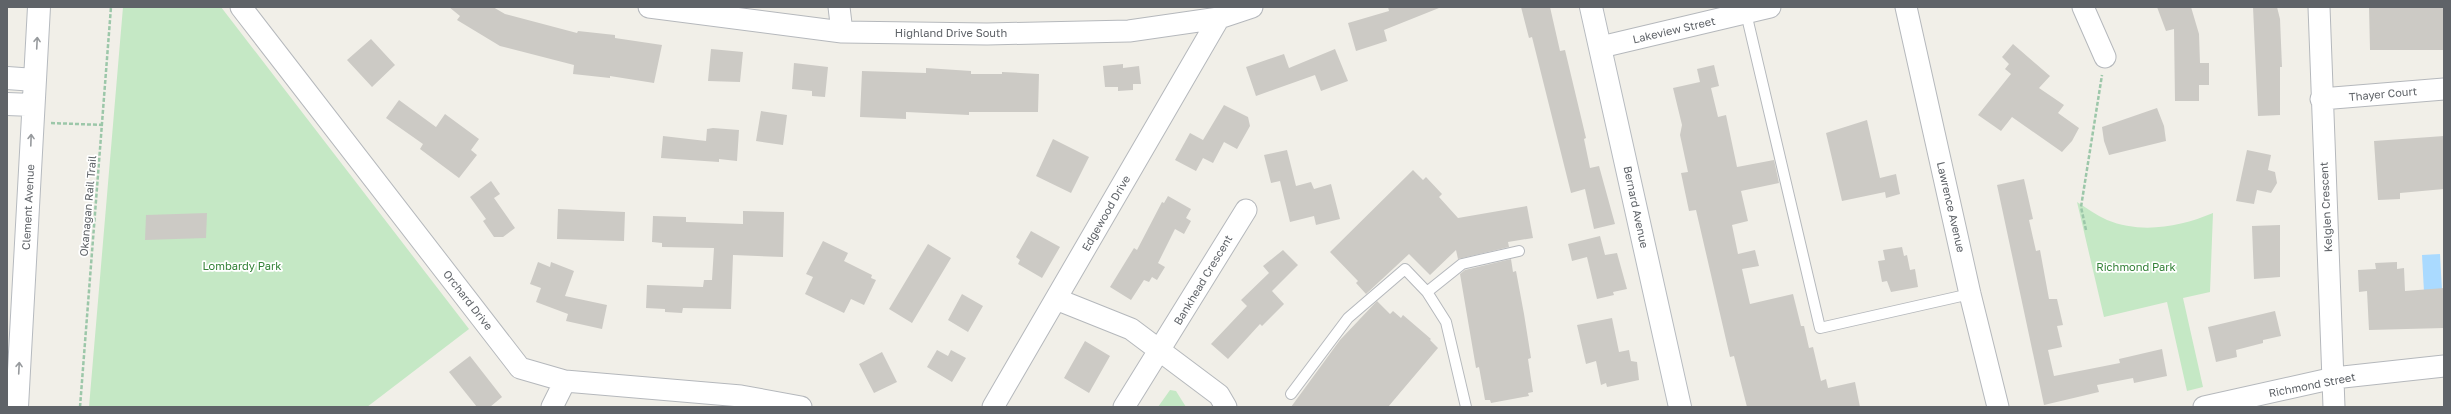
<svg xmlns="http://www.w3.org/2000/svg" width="2451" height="414" viewBox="0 0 2451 414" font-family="'Golos Text',sans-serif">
	<rect width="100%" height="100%" fill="#f1efe8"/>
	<path fill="#c5e8c5" d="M123,7H221L469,329L367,407H89Z
		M2077,202C2087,208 2096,215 2107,220C2141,234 2180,227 2213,213L2210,292L2183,298L2203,387L2187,391L2167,302L2104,317Z
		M1170,390L1176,391L1186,407H1158Z"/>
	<path fill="#aadaff" d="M2440,254L2442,291L2424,292L2422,255Z"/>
	<path fill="#cccac5" d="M449,7H493L505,14L577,33L578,31L615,35V38L662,45L654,83L610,76V78L573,74L574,65L500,46L457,20L460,16Z
		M1388,7L1439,8L1384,30L1387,41L1356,51L1348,23L1389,11Z
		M1521,7H1550L1560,51L1565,50L1586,138L1584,139L1590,168L1599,166L1615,224L1594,229L1585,189L1571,193L1532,37L1529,38Z
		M2157,7H2191L2199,34L2200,63H2209V85H2199V101H2175L2174,29L2166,31Z
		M2253,7H2277L2280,19L2282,67H2280V115L2258,116Z
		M2369,7H2444V50H2370Z
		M371,39L395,65L372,87L347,60Z
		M2013,44L2050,76L2039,88L2064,105L2058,113L2079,128L2072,141L2062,152L2012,117L2001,131L1978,115L2011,74L2005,69L2009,64L2002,57Z
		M711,49L743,52L740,82L708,81Z
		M1335,49L1348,81L1321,91L1315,75L1256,96L1246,67L1284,54L1289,68Z
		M794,63L828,67L825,97L812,96V91L792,89Z
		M1123,64V68L1139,66L1141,84H1133V90L1118,91V87H1105L1103,66Z
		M1714,65L1719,86L1711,88L1718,117L1726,115L1737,167L1774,160L1779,183L1741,191L1748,221L1732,225L1738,254L1755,250L1759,266L1742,269L1750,304L1793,294L1801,326H1804L1809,348L1813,347L1821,381L1826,379L1828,388L1855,382L1860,407H1747L1734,356L1730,357L1696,210L1689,211L1681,173L1688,172L1680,135L1682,125L1673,88L1700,82L1697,69Z
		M926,68L971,71V74H1002V72L1039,74L1038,112H969V115L906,112V119L860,117L862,71L926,73Z
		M399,100L436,127L445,114L479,139L471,150L477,155L459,178L420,149L423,144L386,118Z
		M1224,105L1248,117L1250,126L1237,149L1224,142L1213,163L1203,158L1196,171L1175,160L1190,133L1203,140Z
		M2157,108L2164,126L2166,141L2109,155L2104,141L2102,127Z
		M761,111L787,115L783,145L756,141Z
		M1867,120L1880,178L1896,174L1900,194L1886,198L1885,192L1842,201L1826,133Z
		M713,128L739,130L737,161L719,159V162L661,158L663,136L706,141L707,129Z
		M2444,136V189L2400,193V199L2378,200L2374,141Z
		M1053,139L1089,157L1071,193L1036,176Z
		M1287,150L1296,186L1311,182L1314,189L1331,184L1340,219L1316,225L1314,216L1290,222L1280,181L1271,183L1264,155Z
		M2247,150L2271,155L2268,170L2275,172L2277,183L2271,193L2257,190L2254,204L2236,201Z
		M1413,170L1423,180L1426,177L1442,194L1439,197L1458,218L1527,206L1533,238L1508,242L1509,247L1458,259L1456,250L1430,275L1409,254L1366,294L1356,283L1358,281L1330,252Z
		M2024,179L2033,219L2029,220L2036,251L2040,250L2049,299H2057L2063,325L2057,326L2062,347L2048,350L2054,376L2120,363L2119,359L2162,349L2167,376L2134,383L2133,378L2097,385L2099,392L2044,405L1997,185Z
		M491,181L500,194L494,198L515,228L503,237H494L483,221L486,219L470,197Z
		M1168,196L1191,209L1186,218L1191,221L1184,234L1175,229L1158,263L1165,267L1157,280L1152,277L1149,282L1144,280L1131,300L1110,287L1134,248L1137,250L1162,202L1164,203Z
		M558,209L625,212L624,241L557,239Z
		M743,211L784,212L783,257L733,255L731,309L683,308L682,313L665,312V309L646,308L647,285L703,287L704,280H712L714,248L662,247V243L652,242L653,216L686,217V222L743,224Z
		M207,213L206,238L145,240L146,215Z
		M2280,225V277L2254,279L2252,226Z
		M1031,231L1060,247L1042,278L1018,264L1020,260L1016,257Z
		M1600,236L1605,255L1617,253L1627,289L1613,292L1614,295L1597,299L1587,257L1572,261L1568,244Z
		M823,241L848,253L844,261L872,275L871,278L876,280L864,305L851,299L844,313L805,294L813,277L806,274Z
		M928,244L951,258L912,323L889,309Z
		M1902,247L1904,256L1907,255L1910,270L1915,269L1918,287L1891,292L1887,281L1882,282L1878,261L1885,260L1883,250Z
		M1283,250L1298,265L1272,291L1284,304L1262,326L1260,324L1228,359L1211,344L1247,306L1241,300L1269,273L1263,266Z
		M1511,259L1513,272L1516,271L1524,314L1531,358L1528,359L1533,392L1528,393L1529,396L1491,403L1490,400H1485L1479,367L1476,368L1460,274L1465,270Z
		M538,262L550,267L551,262L574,271L565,296L607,305L602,329L566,321L568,314L536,302L541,288L530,284Z
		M2397,262V269L2404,268L2405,291L2444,288V328L2369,330L2367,291L2359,292L2358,270L2376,269L2375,263Z
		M962,294L983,306L968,332L948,320Z
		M1377,301L1390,314L1393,311L1401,318L1403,315L1431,339L1430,340L1438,348L1388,407H1291L1340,340Z
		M2275,311L2281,336L2263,340V343L2236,350L2237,357L2216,362L2208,327Z
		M1612,318L1619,352L1629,350L1631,361L1637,362L1639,380L1607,387L1606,383L1601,385L1596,361L1586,364L1577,325Z
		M1085,341L1110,356L1089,393L1064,378Z
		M937,350L948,356L951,350L966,358L952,382L927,367Z
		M882,352L897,382L874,393L859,364Z
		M470,356L502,397L490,407H477L449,372Z"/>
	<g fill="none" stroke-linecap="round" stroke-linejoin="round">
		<defs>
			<path id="lane" d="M1746,13L1820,328L1970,294
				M1427,292L1462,264L1519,251
				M1291,394L1348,318L1405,269L1427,292L1446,322L1466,407"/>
			<path id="street" d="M241,7L520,368L565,381L741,396L801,407
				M649,7L842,32L987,34L1129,31L1219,18L1252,7
				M839,7L842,32
				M1906,7L1970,294L1998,407
				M2083,7L2105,57
				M2319,7L2334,407
				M1601,47L1770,7
				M2321,99L2444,89
				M1056,299L1131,329L1219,395L1226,407
				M552,407L565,381
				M993,407L1219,18
				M1124,407L1246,210
				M2204,407L2334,378L2444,366"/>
			<path id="secondary" d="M1591,7L1680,407
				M7,78L35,80
				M7,104L33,105
				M17,407L39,7"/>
		</defs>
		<use href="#lane" stroke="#b5b8bc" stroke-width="12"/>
		<use href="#street" stroke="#b5b8bc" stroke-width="23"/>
		<use href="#secondary" stroke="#b6babf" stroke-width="24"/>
		<path stroke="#9cc7a9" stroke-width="2.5" stroke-dasharray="4 2" stroke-linecap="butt" d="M51,123L103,125
			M2086,230L2081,207L2102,75
			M80,407L111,7"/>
		<use href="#lane" stroke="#fff" stroke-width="10"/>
		<use href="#street" stroke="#fff" stroke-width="21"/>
		<use href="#secondary" stroke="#fff" stroke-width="22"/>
	</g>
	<defs><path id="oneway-shaft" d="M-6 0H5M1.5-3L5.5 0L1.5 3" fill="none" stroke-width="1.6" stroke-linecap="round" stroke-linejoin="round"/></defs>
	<g stroke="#979a9d">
		<use href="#oneway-shaft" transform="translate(37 43) rotate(-87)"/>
		<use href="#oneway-shaft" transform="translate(31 140) rotate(-88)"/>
		<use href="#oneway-shaft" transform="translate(19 368) rotate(-87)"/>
	</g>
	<g text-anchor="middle" stroke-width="3.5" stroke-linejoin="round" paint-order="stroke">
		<g font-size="11" fill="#5f6368" stroke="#fff">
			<text transform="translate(1674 30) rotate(-13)" y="4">Lakeview Street</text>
			<text x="951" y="37">Highland Drive South</text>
			<text transform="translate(2383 94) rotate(-5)" y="4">Thayer Court</text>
			<text transform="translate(88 206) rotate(-85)" y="4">Okanagan Rail Trail</text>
			<text transform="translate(28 207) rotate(-87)" y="4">Clement Avenue</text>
			<text transform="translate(1636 207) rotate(78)" y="4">Bernard Avenue</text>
			<text transform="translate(1951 207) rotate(77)" y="4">Lawrence Avenue</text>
			<text transform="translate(2326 207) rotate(-93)" y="4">Kelglen Crescent</text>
			<text transform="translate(1106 213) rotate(-60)" y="4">Edgewood Drive</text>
			<text transform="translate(1203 280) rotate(-59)" y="4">Bankhead Crescent</text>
			<text transform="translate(468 300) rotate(52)" y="4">Orchard Drive</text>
			<text transform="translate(2312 385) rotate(-11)" y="4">Richmond Street</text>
		</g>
		<g font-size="11" fill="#348238" stroke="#fff">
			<text x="242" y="270">Lombardy Park</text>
			<text x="2136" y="271">Richmond Park</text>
		</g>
	</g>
	<rect width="2451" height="414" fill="none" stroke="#5f6368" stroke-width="16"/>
</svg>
